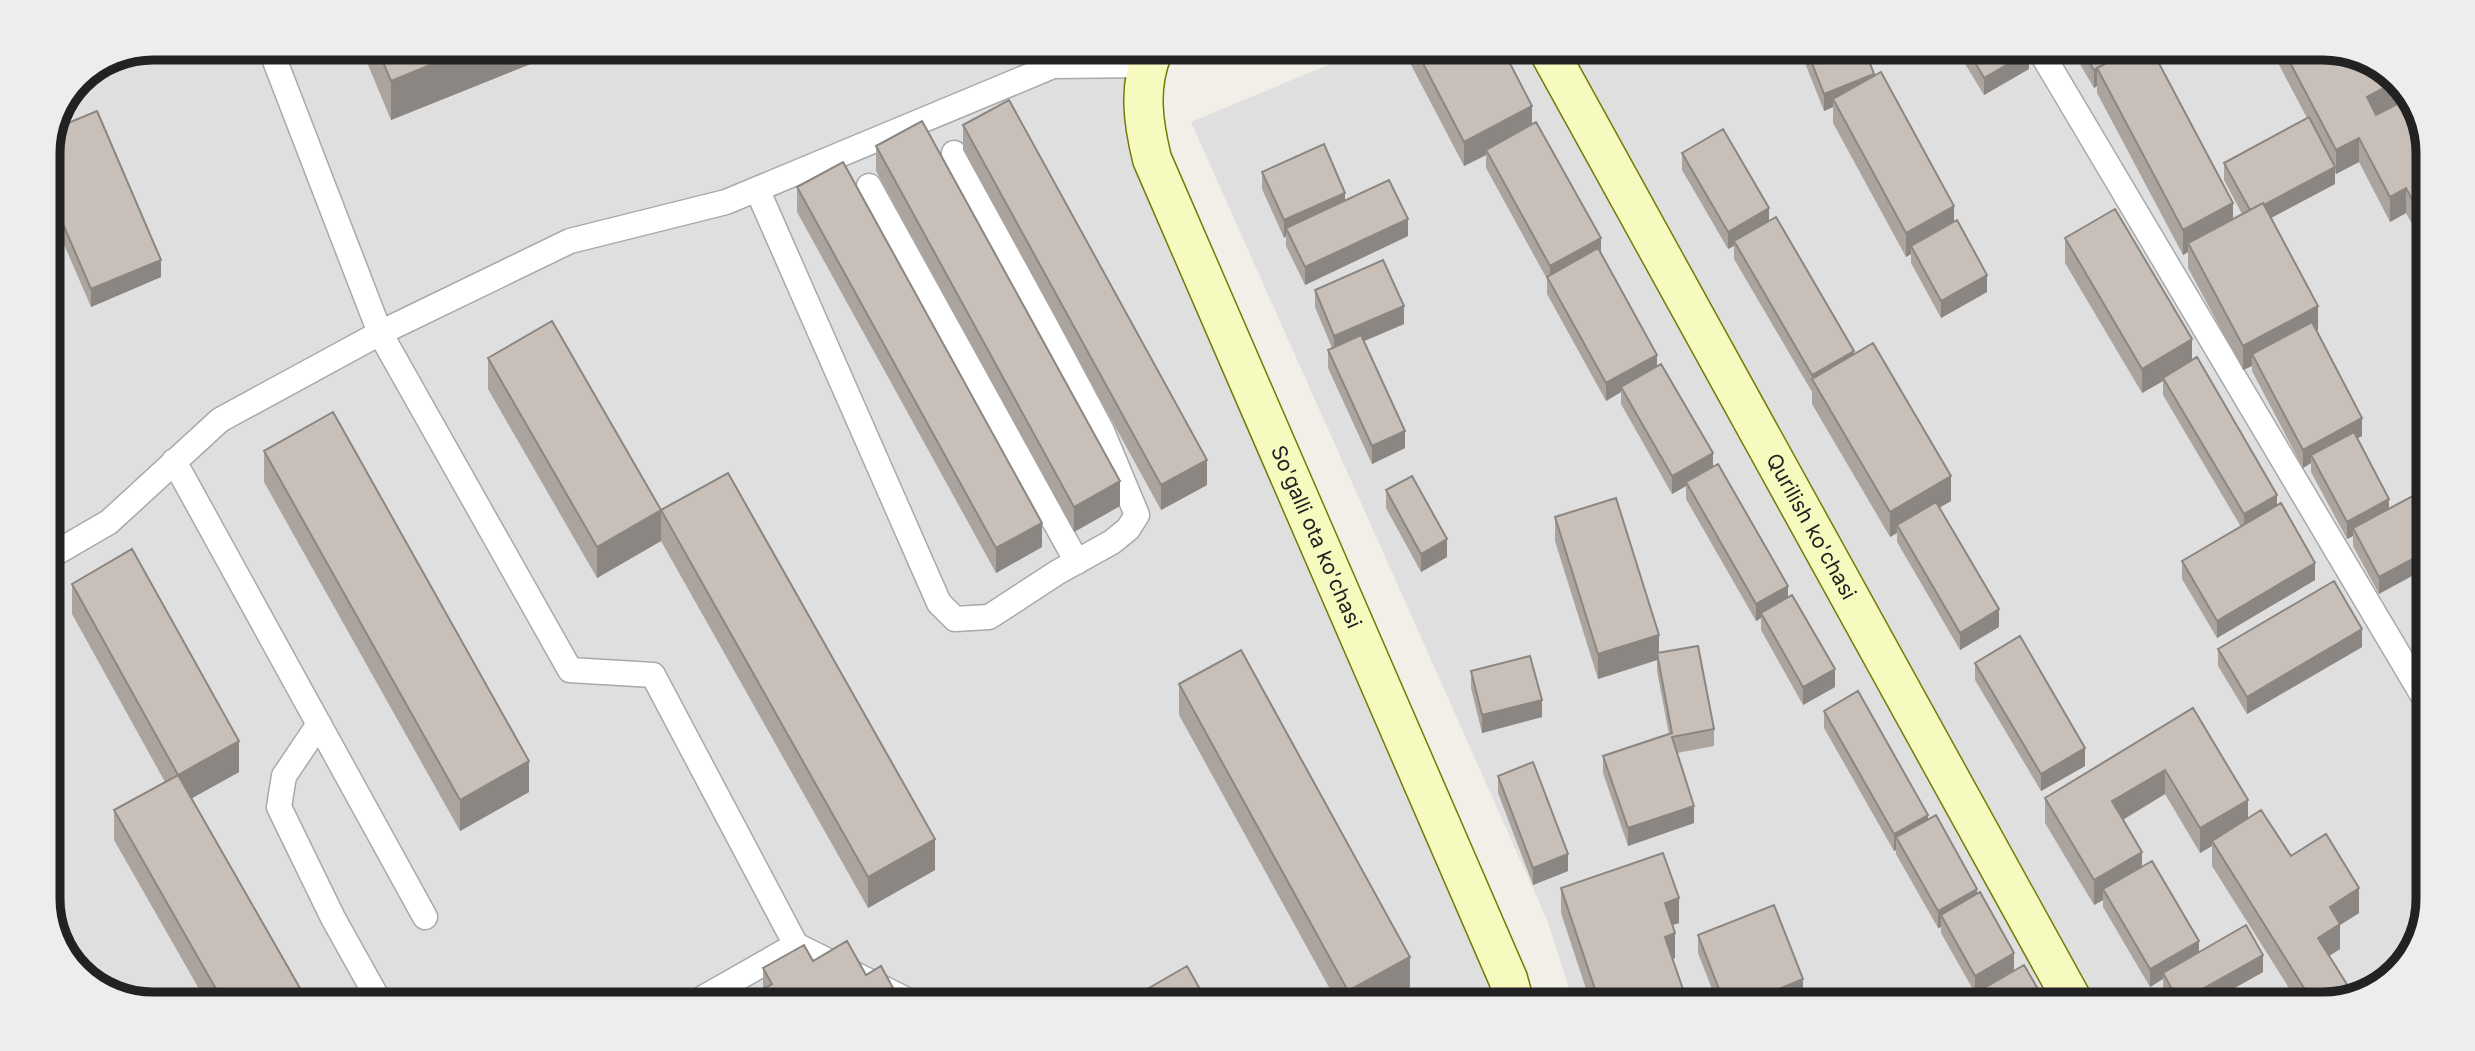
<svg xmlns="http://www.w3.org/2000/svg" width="2475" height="1051" viewBox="0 0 2475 1051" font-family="Inter,sans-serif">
	<rect width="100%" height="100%" fill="#f2efe9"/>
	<path fill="#e0dfdf" d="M153,47L1143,51V89L1514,1001L113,996L69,962L48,906L47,146L78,78Z
		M1359,52L2362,55L2428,146L2420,938L2381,986L2323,1004L1573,1001L1548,922L1191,122Z"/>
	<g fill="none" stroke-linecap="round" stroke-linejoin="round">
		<defs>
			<path id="lane" d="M270,48L380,333L570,670L653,675L796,945L905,999
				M2042,54L2422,694
				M869,186L1077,562
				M757,189L939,603L955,619L989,617L1058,572L1112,542L1128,529L1137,515L1102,431L954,153
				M174,461L425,917
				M47,558L109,522L220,420L380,333L570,241L726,202L1053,66L1147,65
				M319,724L284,776L279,807L333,918L377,997
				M703,998L796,945"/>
			<g id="secondary">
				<path id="s1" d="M1153,51C1138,87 1143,122 1152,159L1508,979L1514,1001"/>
				<path id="s2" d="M1549,52L2074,1003"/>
			</g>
		</defs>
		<use href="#lane" stroke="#a9a9a9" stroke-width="27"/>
		<use href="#secondary" stroke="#707d05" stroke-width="41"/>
		<use href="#lane" stroke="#fff" stroke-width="24"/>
		<use href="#secondary" stroke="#f7fabf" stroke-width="38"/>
	</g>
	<path fill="#aba49e" d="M361,48L568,49L391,120Z
		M1410,52H1504L1532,124L1601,253L1657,366L1713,467L1788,598L1835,687L1803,705L1761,630V618L1756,621L1686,499V486L1672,494L1621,404V392L1606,401L1547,294V279L1486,168V155L1464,166L1410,63Z
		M1801,53H1866L1874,76L1954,221L1987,292L1941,318L1911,263V254L1906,257L1833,123V107L1824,111Z
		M1959,54H2029V69L1984,95Z
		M2074,54H2154L2233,219L2242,214L2224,180V163L2307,118L2278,63V55H2362L2428,146L2422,242L2406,213L2390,222L2359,162L2336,174L2335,173V184L2271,218L2318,330L2316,331L2362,436L2357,438L2389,499L2379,594L2353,546V536L2347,539L2311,472V463L2303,468L2252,371V366L2243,370L2188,268V252L2183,255L2097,93V86L2094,88Z
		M963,125L1207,485L1161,510L963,150Z
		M47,146L161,277L91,307L47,205Z
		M876,146L1120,506L1074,532L876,171Z
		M1682,153L1769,221L1854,354L1951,501L1940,507L1999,627L1960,650L1897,542V533L1890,537L1812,404V392L1734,259V246L1728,249L1682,170Z
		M1262,172L1345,201L1408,236L1305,285L1286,246V236L1284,238L1262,189Z
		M797,187L1042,547L996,573L797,212Z
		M2065,238L2192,360L2277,505L2315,580L2217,638L2182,579V561L2241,527L2163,395V381L2142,393L2065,263Z
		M1315,290L1404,324L1364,341L1405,448L1372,464L1328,368V350L1332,348L1315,307Z
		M488,358L661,541L597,578L488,389Z
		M264,451L529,792L460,831L264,482Z
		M1386,490L1447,557L1421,572L1386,508Z
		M661,510L935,870L868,908L661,541Z
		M1555,517L1659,653L1714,729V746L1677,753L1694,823L1628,846L1603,773V756L1669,734L1657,671V660L1598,679L1555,541Z
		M72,584L239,772L192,798L305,997L203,996L114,840V810L165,782L72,614Z
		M2362,647L2247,714L2218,666V649Z
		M1975,663L2085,766L2041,791L1975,680Z
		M1471,671L1542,717L1482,733L1471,688Z
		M1179,684L1410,987L1387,1000H1336L1179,715Z
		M2193,708L2248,819L2291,856L2359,913L2340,925V949L2329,956L2323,1004H2299L2212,866V846L2200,853L2165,794L2123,820L2142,866L2199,952L2263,972L2208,1003H2170L2163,990V979L2150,987L2103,907V900L2094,905L2045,823V798Z
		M1824,711L1928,819L1977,889L1975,993L1941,933V927L1938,928L1896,854V850L1894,851L1824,728Z
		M1498,776L1568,871L1533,885L1498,793Z
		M1561,888L1679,923L1673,925L1675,958L1673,959L1687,1001H1590L1561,913Z
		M1698,935L1803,997L1790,1002H1717L1698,953Z
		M813,961L866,975L899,999L763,989V968Z"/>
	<path fill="#8b8681" d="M472,48L568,49L391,120V81Z
		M2025,54H2029V69L1984,95V78Z
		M2121,54L2097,68V86L2094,88V70Z
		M1874,74V91L1833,99V107L1824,111V94Z
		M2395,82L2410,94L2411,98L2367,121V97Z
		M1532,106V130L1486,150V155L1464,166V142Z
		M2359,138V162L2336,174V150Z
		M2335,167V184L2250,229V212Z
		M2406,188V213L2390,222V197Z
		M1345,193V210L1286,228V236L1284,238V220Z
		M2233,203V228L2188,243V252L2183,255V230Z
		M1954,206V231L1911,246V254L1906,257V233Z
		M1769,208V225L1734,241V246L1728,249V232Z
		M2427,215V240L2422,242V218Z
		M1408,219V236L1305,285V267Z
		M1601,238V255L1550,284V266Z
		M161,260V277L91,307V289Z
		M1987,275V292L1941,318V301Z
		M1404,306V324L1334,354V336Z
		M2318,306V330L2257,363L2252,354V366L2243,370V346Z
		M2192,339V364L2163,378V381L2142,393V369Z
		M1854,351V368L1812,380V375Z
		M1657,355V372L1621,387V392L1606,401V383Z
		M2362,418V436L2314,461L2311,455V463L2303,468V450Z
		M1405,431V448L1372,464V446Z
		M1713,453V470L1686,482V486L1672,494V476Z
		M1207,460V485L1161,510V485Z
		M1951,476V501L1900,531L1897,525V533L1890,537V512Z
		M1120,481V506L1074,532V507Z
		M2277,495V512L2244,532V514Z
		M2389,499V517L2353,528V536L2347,539V522Z
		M661,510V541L597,578V547Z
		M1042,523V547L996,573V548Z
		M1447,539V557L1421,572V554Z
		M2424,553L2423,570L2379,594V577Z
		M2315,563V580L2217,638V621Z
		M1788,586V603L1761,613V618L1756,621V604Z
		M1999,609V627L1960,650V633Z
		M2362,629V647L2247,714V697Z
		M1659,635V660L1657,653V660L1598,679V654Z
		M1835,669V687L1803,705V687Z
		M1542,700V717L1482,733V715Z
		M239,741V772L178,806V775Z
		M2085,748V766L2041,791V774Z
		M529,761V792L460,831V800Z
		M2165,770V794L2112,826V801Z
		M2248,800V824L2212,841V846L2200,853V828Z
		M1694,806V823L1628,846V828Z
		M1928,815V832L1896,837V850L1894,851V834Z
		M935,839V870L868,908V877Z
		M2142,852V876L2103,889V900L2094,905V880Z
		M1568,854V871L1533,885V868Z
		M2359,888V913L2340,925V949L2318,963V938L2330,907Z
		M1977,889V907L1941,915V927L1938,928V911Z
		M1679,898V923L1665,927V903Z
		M1675,933V958L1665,962V937Z
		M2199,941V958L2163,973V979L2150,987V969Z
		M2014,953V970L1975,993V976Z
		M2263,955V972L2208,1003H2179Z
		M1410,957V987L1387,1000H1348V991Z
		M1803,979V997L1790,1002H1747Z"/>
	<path fill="#c7bfb8" stroke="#8b8681" stroke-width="2" d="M377,48H472L391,81Z
		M1417,52H1504L1532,106L1464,142Z
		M1808,53H1866L1874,74L1824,94Z
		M1970,54H2025L1984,78Z
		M2084,54H2121L2094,70Z
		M2123,54H2154L2233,203L2183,230L2097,68Z
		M2286,55H2362L2395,82L2367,97L2376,115L2411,97L2428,146L2427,215L2422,218L2406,188L2390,197L2359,138L2336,150Z
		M1881,72L1954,206L1906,233L1833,99Z
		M1009,100L1207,460L1161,485L963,125Z
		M97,111L161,260L91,289L47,187V146L56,128Z
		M2309,117L2335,167L2264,205L2263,203L2250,210L2224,163Z
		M922,121L1120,481L1074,507L876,146Z
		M1536,122L1601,238L1550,266L1486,150Z
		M1723,129L1769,208L1728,232L1682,153Z
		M1324,144L1345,193L1284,220L1262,172Z
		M843,162L1042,523L996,548L797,187Z
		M1389,180L1408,219L1305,267L1286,228Z
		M2263,203L2318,306L2243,346L2188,243Z
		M2115,209L2192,339L2142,369L2065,238Z
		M1776,217L1854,351L1812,375L1734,241Z
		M1957,220L1987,275L1941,301L1911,246Z
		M1598,248L1657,355L1606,383L1547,277Z
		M1383,260L1404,306L1334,336L1315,290Z
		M552,321L661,510L597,547L488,358Z
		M2312,322L2362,418L2303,450L2252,354Z
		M1361,335L1405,431L1372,446L1328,350Z
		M1873,343L1951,476L1890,512L1812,379Z
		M2197,357L2277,495L2244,514L2163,378Z
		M1661,364L1713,453L1672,476L1621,387Z
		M333,412L529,761L460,800L264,451Z
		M2354,432L2389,499L2347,522L2311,455Z
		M1718,464L1788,586L1756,604L1686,482Z
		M728,473L935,839L868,877L661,510Z
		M1412,476L1447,539L1421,554L1386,490Z
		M2424,490V553L2379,577L2353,528Z
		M1616,498L1659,635L1598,654L1555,517Z
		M1936,502L1999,609L1960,633L1897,525Z
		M2281,503L2315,563L2217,621L2182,561Z
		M132,549L239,741L178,775L72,584Z
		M2334,581L2362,629L2247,697L2218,649Z
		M1792,595L1835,669L1803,687L1761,613Z
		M2020,636L2085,748L2041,774L1975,663Z
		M1698,646L1714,729L1672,737L1694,806L1628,828L1603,756L1672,733L1657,653Z
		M1241,650L1410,957L1348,991L1179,684Z
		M1530,656L1542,700L1482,715L1471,671Z
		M1858,691L1928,815L1894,834L1824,711Z
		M2193,708L2248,800L2200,828L2165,770L2112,801L2142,852L2094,880L2045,798Z
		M1533,762L1568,854L1533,868L1498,776Z
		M178,775L305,997L220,996L114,810Z
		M2261,810L2291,856L2326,834L2359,888L2330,907L2340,924L2318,938L2353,994L2323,1004H2314L2212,841Z
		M1936,815L1977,889L1938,911L1896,837Z
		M1663,853L1679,898L1665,903L1675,933L1665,937L1687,1001H1599L1561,888Z
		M2152,861L2199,941L2150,969L2103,889Z
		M1980,892L2014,953L1975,976L1941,915Z
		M1774,905L1803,979L1747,1002H1724L1698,935Z
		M2246,925L2263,955L2179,1002L2163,973Z
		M847,941L866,975L881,966L899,999L747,998L772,984L763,968L804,945L813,961Z
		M2024,965L2046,1003L1963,1002L1962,1001Z
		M1187,966L1206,1000L1130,999Z"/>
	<g text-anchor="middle" stroke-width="7" stroke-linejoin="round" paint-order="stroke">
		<g font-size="21" fill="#222" stroke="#fff">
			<text dy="7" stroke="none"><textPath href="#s2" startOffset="542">Qurilish ko'chasi</textPath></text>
			<text dy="7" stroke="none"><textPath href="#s1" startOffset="522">So'galli ota ko'chasi</textPath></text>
		</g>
	</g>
	<path d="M0 0H2475V1051H0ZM153 60H2323A93 93 0 0 1 2416 153V899A93 93 0 0 1 2323 992H153A93 93 0 0 1 60 899V153A93 93 0 0 1 153 60Z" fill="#ededed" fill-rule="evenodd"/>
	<path fill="none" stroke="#222" stroke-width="9" d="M153 60H2323A93 93 0 0 1 2416 153V899A93 93 0 0 1 2323 992H153A93 93 0 0 1 60 899V153A93 93 0 0 1 153 60Z"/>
</svg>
